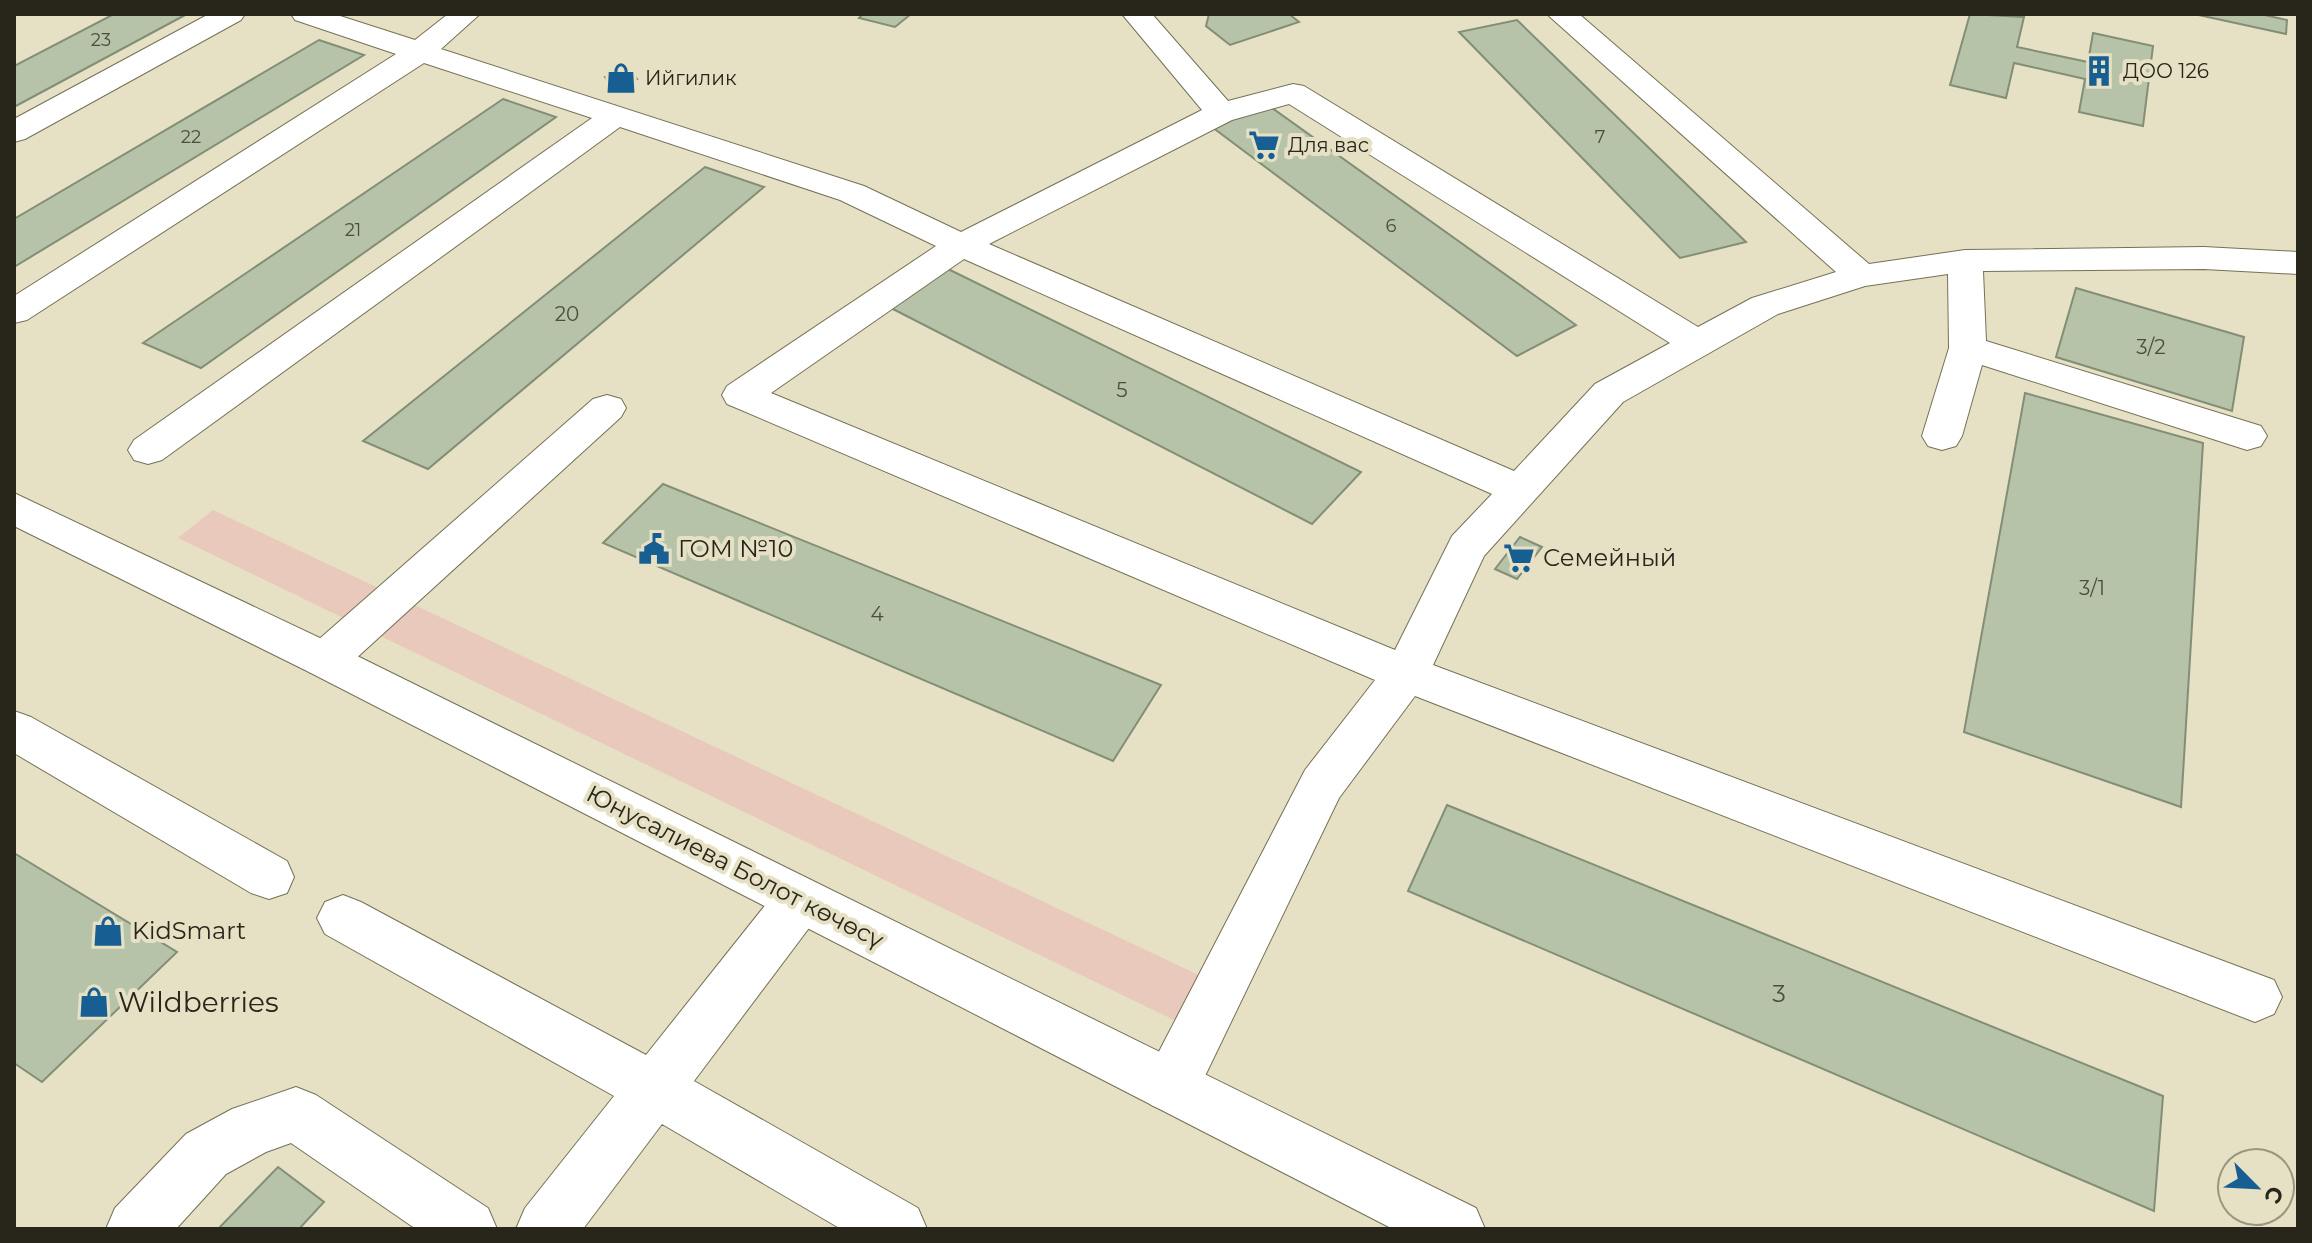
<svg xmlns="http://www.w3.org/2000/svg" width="2312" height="1243" viewBox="0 0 2312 1243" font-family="Montserrat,sans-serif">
	<rect width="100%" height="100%" fill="#e6e1c4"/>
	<path fill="#e9c9bc" d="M213,510L1203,977L1178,1022L178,538Z"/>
	<path fill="#b6c3a9" stroke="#828e76" stroke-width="2" d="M114,14H187L14,107V66Z
		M863,14H911L895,27L859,18Z
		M1209,14H1289L1299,22L1230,45L1206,26Z
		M1970,14L2024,17L2017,47L2088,62L2093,33L2153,46L2143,126L2079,112L2085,79L2014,63L2006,98L1950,85Z
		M2194,14H2260L2287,20L2286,34Z
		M1517,20L1746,242L1680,258L1459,32Z
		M319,40L364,55L14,267V219Z
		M630,70L637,79L611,87L605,77Z
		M503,99L556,117L201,368L143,343Z
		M1268,105L1576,325L1517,356L1212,127Z
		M705,167L764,187L428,469L363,441Z
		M946,268L1361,472L1312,524L891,308Z
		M2076,288L2244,337L2232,411L2056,357Z
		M2025,393L2203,443L2181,807L1964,732Z
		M663,484L1161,685L1113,761L603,543Z
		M1520,537L1542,547L1517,579L1495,569Z
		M1447,805L2163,1096L2154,1211L1408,891Z
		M14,853L177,952L42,1082L14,1063Z
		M278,1167L324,1202L299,1229H218Z"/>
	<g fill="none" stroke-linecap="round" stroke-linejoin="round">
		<defs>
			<path id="minor" d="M209,14H245L241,20L25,139L14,142V119Z
				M291,14H334L415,40L448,14H480L441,49L864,186L961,232L1202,110L1122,14H1152L1228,101L1293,84L1304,86L1698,327L1752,298L1836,272L1549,16L1579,14L1869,264L1965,250L2204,247L2298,252V274L2204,269L1983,271L1986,341L2261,426L2267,436L2261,446L2247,450L1982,365L1962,436L1956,446L1942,450L1928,446L1922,436L1949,348L1948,274L1865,286L1778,314L1623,402L1484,556L1433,665L2274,980L2282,997L2274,1014L2255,1022L1415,696L1339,798L1191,1105L1171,1113L1151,1105L1143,1086L1151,1067L1305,770L1375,680L727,404L722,395L727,386L936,246L840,200L620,127L162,460L148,464L134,460L128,450L134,440L592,118L424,63L27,320L14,323V296L396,54L295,20ZM1289,104L1670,343L1595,384L1514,471L989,244L1232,120ZM964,259L1492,494L1452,536L1395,650L771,393Z
				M607,395L621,399L626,408L621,417L341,672L325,678L309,672L303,660L309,648L593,399Z
				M14,711L31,717L287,861L294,877L287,893L269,899L251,893L14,753Z
				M800,877L818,884L825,900L818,916L694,1081L918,1208L927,1229H841L662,1124L583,1229H516L525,1208L614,1096L325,934L317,918L325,902L343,895L361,902L646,1055L782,884Z
				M296,1087L316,1095L488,1208L497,1229H416L291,1143L266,1152L226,1174L176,1229H106L115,1208L186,1134L232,1109Z"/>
			<path id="major" d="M14,493L341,648L1476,1208L1485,1229H1393L309,672L14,526Z"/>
		</defs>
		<use href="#minor" stroke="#757157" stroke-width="2"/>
		<use href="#major" stroke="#757157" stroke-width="2"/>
		<use href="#minor" fill="#fff" fill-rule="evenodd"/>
		<use href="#major" fill="#fff" fill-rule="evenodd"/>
	</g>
	<defs>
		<symbol id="building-bare" viewBox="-9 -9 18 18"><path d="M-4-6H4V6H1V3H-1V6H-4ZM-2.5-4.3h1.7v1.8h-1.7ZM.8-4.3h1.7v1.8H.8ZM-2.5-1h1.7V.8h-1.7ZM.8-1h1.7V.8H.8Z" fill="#175e92" stroke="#e6e1c4" stroke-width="2.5" paint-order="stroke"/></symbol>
		<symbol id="shop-bare" viewBox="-9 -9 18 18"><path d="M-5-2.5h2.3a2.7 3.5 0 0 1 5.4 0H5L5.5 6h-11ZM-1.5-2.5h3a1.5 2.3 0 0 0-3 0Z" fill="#175e92" stroke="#e6e1c4" stroke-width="2.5" paint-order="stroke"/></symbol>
		<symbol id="supermarket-bare" viewBox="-9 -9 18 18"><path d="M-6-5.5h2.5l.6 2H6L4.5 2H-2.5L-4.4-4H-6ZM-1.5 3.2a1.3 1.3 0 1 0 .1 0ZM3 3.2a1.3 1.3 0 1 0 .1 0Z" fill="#175e92" stroke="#e6e1c4" stroke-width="2.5" paint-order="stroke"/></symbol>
		<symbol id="civic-bare" viewBox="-9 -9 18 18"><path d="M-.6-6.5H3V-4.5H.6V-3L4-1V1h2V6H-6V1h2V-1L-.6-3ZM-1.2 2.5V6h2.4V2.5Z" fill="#175e92" stroke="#e6e1c4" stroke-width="2.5" paint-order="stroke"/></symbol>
	</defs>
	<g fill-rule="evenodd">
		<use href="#building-bare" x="2077" y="49" width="44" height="44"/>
		<use href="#shop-bare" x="599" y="56" width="44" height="44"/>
		<use href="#supermarket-bare" x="1242" y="123" width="44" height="44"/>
		<use href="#civic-bare" x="632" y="527" width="44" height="44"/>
		<use href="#supermarket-bare" x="1497" y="536" width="44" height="44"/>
		<use href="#shop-bare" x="86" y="909" width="44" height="44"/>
		<use href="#shop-bare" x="72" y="980" width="44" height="44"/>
	</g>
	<g text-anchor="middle" stroke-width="8" stroke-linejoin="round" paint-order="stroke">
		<g font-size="18" fill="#4c4d3e">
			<text x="101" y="46">23</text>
			<text x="191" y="143">22</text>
			<text x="1600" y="143">7</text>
			<text x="1391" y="232">6</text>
			<text x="353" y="236">21</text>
		</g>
		<g font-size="20" fill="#28261b" stroke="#e6e1c4" text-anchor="start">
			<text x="2123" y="78">ДОО 126</text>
			<text x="645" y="85">Ийгилик</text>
			<text x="1288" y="152">Для вас</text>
		</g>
		<g font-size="20" fill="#4c4d3e">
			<text x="567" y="321">20</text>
			<text x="2151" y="354">3/2</text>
			<text x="1122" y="397">5</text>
			<text x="2092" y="595">3/1</text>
			<text x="877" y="621">4</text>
		</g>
		<g font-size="24" fill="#28261b" stroke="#e6e1c4" text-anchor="start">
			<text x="678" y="557">ГОМ №10</text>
			<text x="1543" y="566">Семейный</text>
			<text x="132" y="939">KidSmart</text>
		</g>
		<g font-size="24" fill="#28261b" stroke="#e6e1c4">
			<text transform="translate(735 867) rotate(27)" y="8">Юнусалиева Болот көчөсү</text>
		</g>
		<g font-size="24" fill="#4c4d3e">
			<text x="1779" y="1002">3</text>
		</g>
		<g font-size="28" fill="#28261b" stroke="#e6e1c4" text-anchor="start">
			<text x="118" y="1012">Wildberries</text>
		</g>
	</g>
	<rect width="2312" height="1243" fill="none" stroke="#28261b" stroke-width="32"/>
	<g transform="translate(2256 1187) rotate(114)"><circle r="38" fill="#e6e1c4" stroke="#9a9680" stroke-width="2"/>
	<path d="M0-6L14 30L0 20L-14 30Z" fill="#175e92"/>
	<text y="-12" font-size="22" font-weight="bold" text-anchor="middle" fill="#28261b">С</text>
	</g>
</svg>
